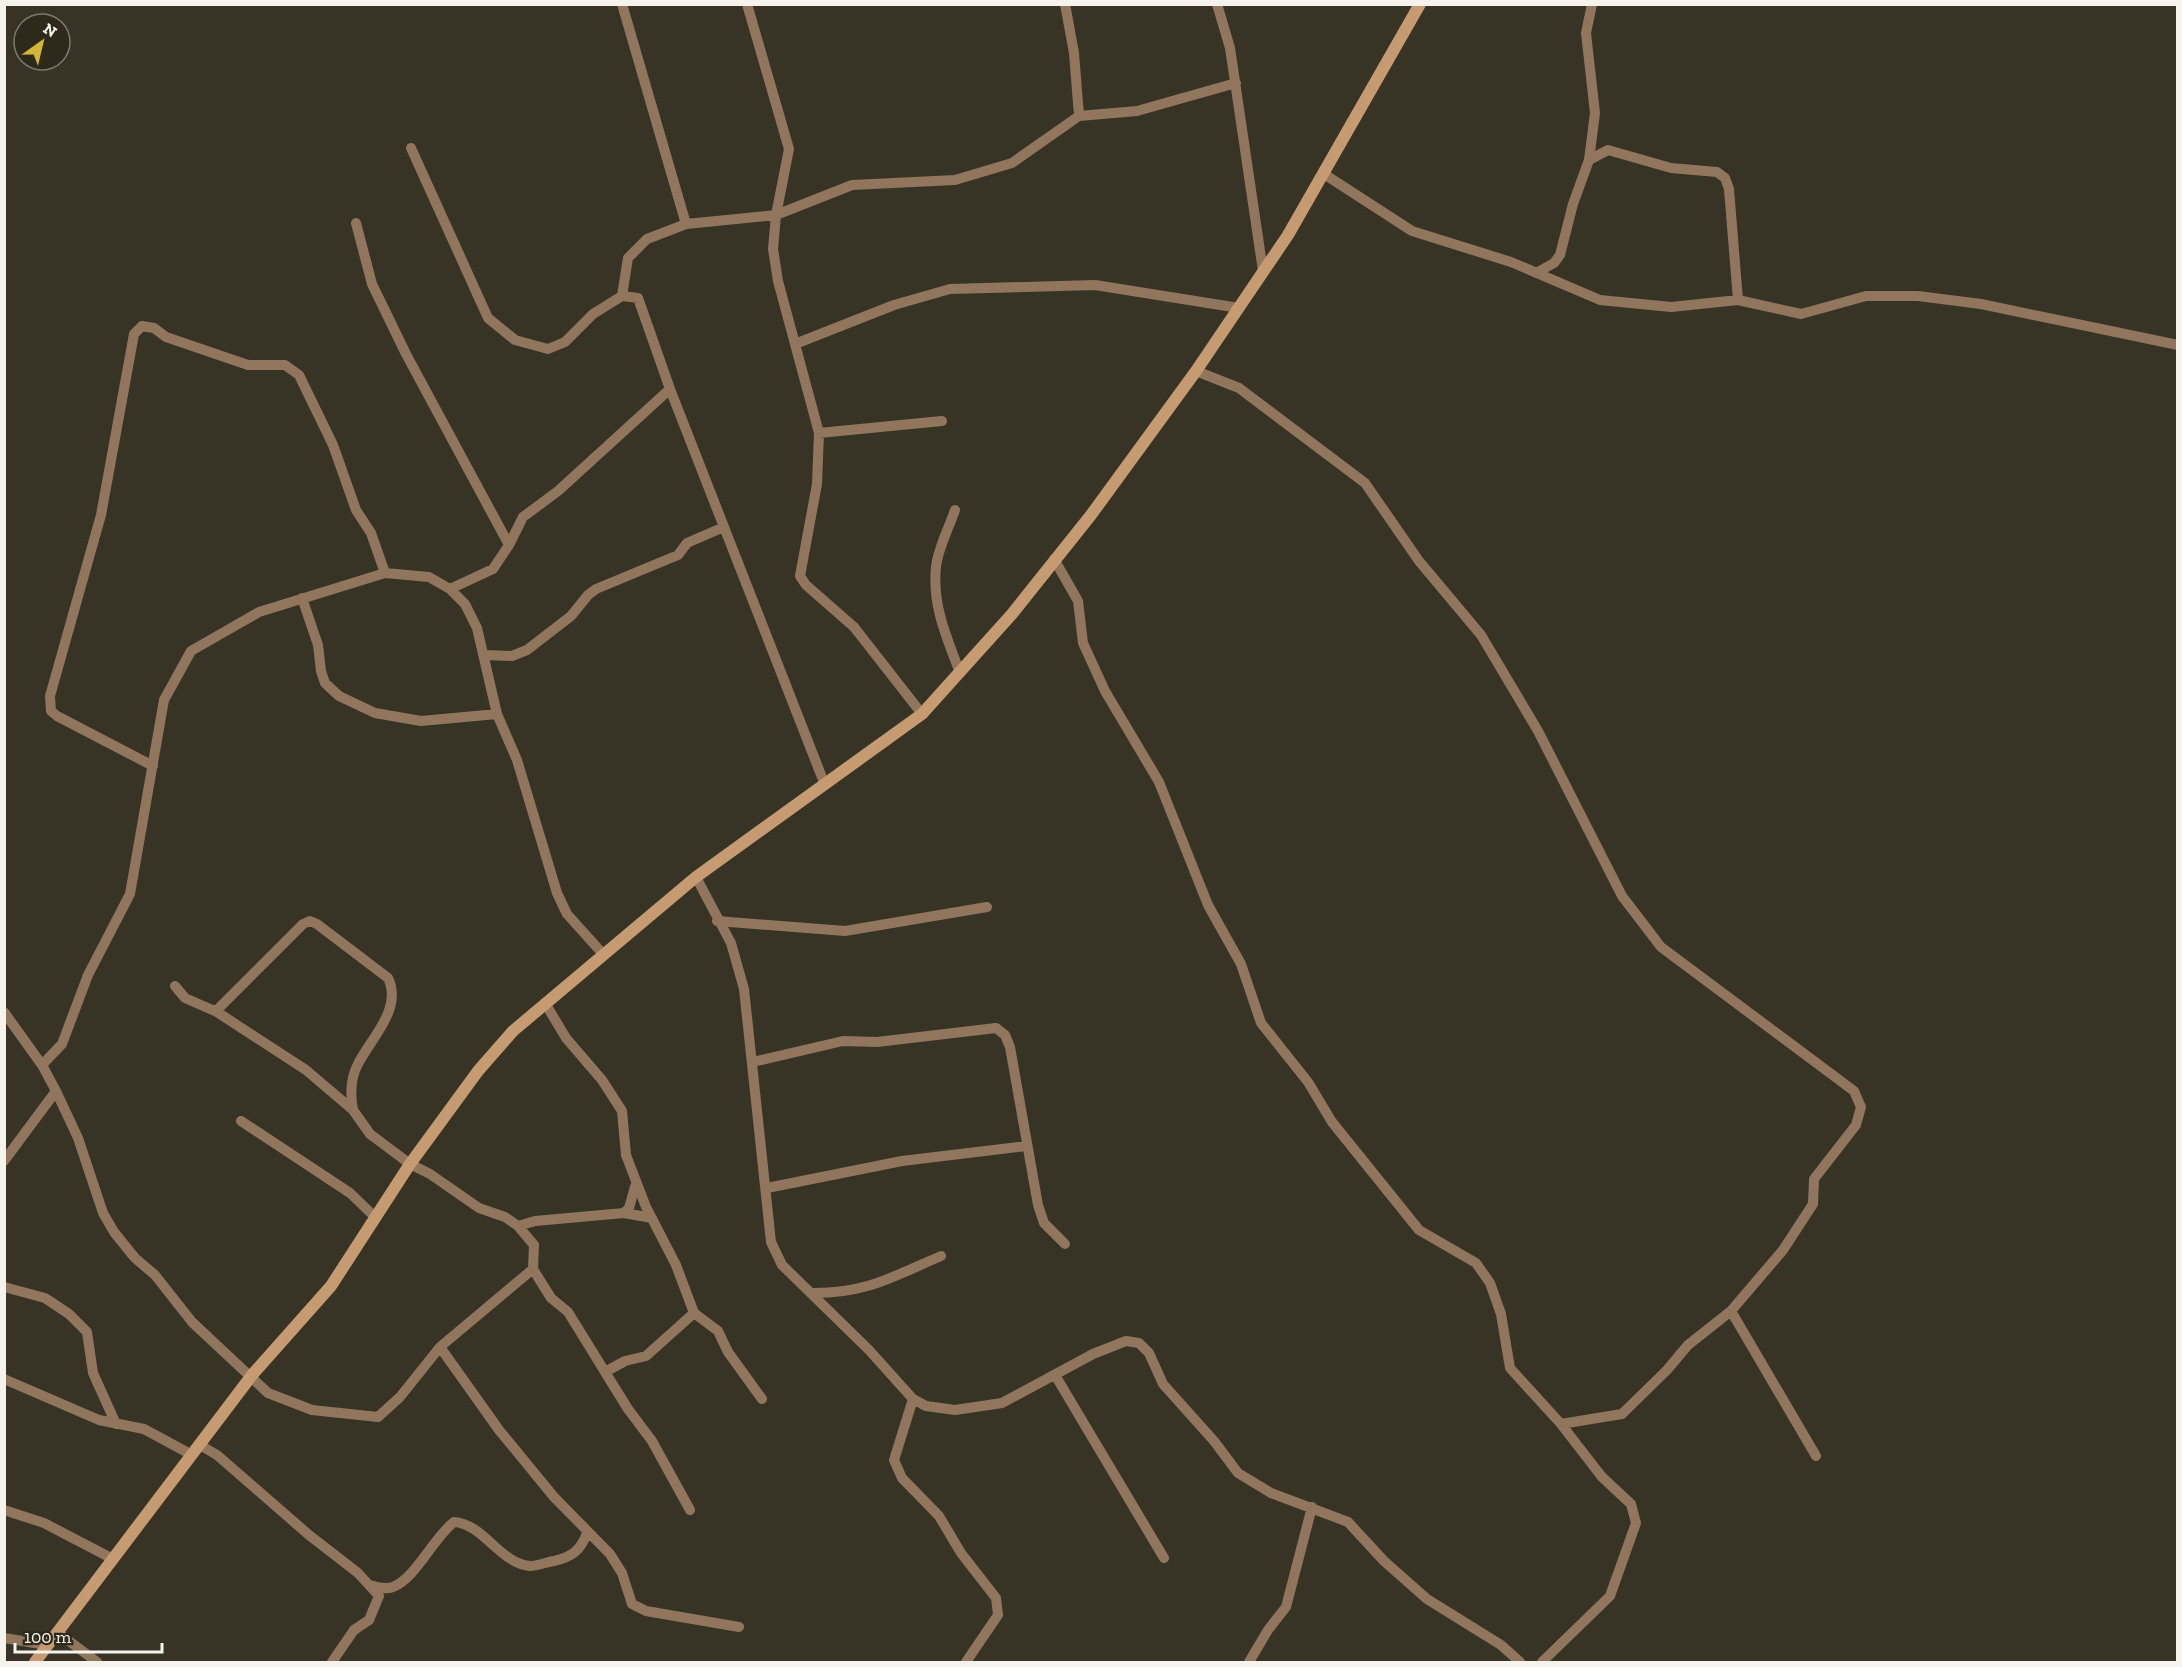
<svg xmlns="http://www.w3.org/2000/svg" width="2182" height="1667" viewBox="0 0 2182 1667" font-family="'Zilla Slab',serif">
	<rect width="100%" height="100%" fill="#373426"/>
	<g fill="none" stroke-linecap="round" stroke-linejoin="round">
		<path stroke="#91765d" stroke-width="10" d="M622,4L686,224
			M747,4L789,149L776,215L773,249L778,281L819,433L817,484L800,576L806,585L854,627L922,714
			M1065,4L1074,53L1079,116
			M1217,4L1230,48L1263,271
			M411,148L488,318L515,340L548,349L565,342L593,314L622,296L638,298L670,389L825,785
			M1589,160L1608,150L1671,168L1717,172L1725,178L1729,189L1738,300
			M1324,174L1412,231L1511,262L1600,300L1671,307L1738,300L1801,314L1866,296H1918L1981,304L2178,345
			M356,223L372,284L406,354L509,545
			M1536,273L1554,263L1560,255L1573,204L1589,160L1595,113L1586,33L1592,4
			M622,296L628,258L647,239L686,224L776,215L852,185L955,180L1012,163L1079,116L1137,111L1236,83
			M795,344L894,305L950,289L1095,285L1239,308
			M1196,371L1239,388L1365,483L1419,561L1481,635L1538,731L1622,896L1661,947L1854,1091L1861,1107L1856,1125L1814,1179L1813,1204L1783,1250L1731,1311L1688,1345L1667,1370L1622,1414L1561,1424
			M819,433L942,421
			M955,510C949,528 938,548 936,567C932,604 946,636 959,670
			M1054,559L1078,601L1083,643L1105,691L1159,782L1208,905L1241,964L1261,1023L1308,1082L1332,1122L1419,1230L1476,1263L1490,1283L1501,1314L1510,1368L1561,1424L1602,1477L1631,1504L1636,1523L1610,1596L1542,1662
			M450,589L493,569L509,545L523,517L558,491L670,389
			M302,598L318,645L321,671L325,683L339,696L375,713L421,721L497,714
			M485,655L512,656L527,650L571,616L588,595L596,589L678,555L687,543L724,527
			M153,766L57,716L51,711L50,696L101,515L134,334L142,326L154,328L166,337L248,365H285L299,375L333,445L356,510L371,533L385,573
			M696,877L731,943L744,989L771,1242L782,1265L869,1350L913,1399L926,1406L955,1410L1002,1403L1093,1354L1126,1341L1139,1343L1149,1353L1163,1384L1214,1441L1238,1473L1271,1493L1348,1522L1384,1561L1427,1599L1501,1645L1520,1662
			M717,921L845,931L987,907
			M175,986L185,998L217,1012L306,1070L353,1110L370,1134L410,1164L430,1174L479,1208L505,1217L518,1226L534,1245L533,1269L551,1298L568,1312L605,1372
			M545,1003L566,1038L602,1080L622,1111L626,1155L646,1207L676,1265L694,1313L646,1356L625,1361L605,1372L628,1409L652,1441L690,1510
			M216,1011L303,924L310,921L317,924L388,978C403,1009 371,1038 358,1064C350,1079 350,1094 353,1110
			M4,1012L42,1065L56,1091L78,1138L103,1213L114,1232L135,1258L155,1275L192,1322L268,1393L312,1410L378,1417L400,1397L440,1347L533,1269
			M753,1062L843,1041L877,1042L996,1028L1005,1035L1010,1047L1038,1205L1044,1223L1065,1244
			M42,1065L62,1044L88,975L130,894L164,700L191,651L259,612L385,573L429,577L450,589L465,604L477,628L497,714L517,760L557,893L567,914L603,954
			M241,1121L350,1193L375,1217
			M4,1161L56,1091
			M767,1188L902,1161L1027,1146
			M624,1213L652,1218
			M518,1226L535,1221L624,1213L629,1208L636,1183
			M4,1287L45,1298L69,1314L87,1332L93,1373L116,1424
			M811,1293C865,1294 892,1277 941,1256
			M1731,1311L1816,1456
			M694,1313L718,1331L728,1352L762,1399
			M440,1347L499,1430L554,1497L610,1554L622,1573L632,1604L646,1611L739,1627
			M1055,1375L1164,1558
			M4,1379L99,1420L144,1429L192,1455
			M913,1399L894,1460L902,1478L939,1516L961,1553L996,1598L998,1615L966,1662
			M200,1445L217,1455L309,1535L358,1573L379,1596L369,1620L354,1630L332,1662
			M4,1510L44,1523L113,1559
			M369,1585C376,1587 385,1590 393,1587C416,1578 433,1538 454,1522C484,1524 499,1563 530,1566C537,1566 547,1562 554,1561C572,1557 581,1550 587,1533
			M57,1632L97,1662
			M4,1638L47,1645
			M1249,1662L1268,1630L1286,1607L1312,1507"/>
		<path stroke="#c69b72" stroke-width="12" d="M35,1662L252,1375L331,1286L410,1164L478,1071L513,1031L696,877L922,714L1012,614L1091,515L1196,371L1288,235L1420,4"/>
	</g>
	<rect width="2182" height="1667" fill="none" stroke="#f5f3eb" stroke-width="12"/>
	<g transform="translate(42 42) rotate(34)"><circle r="28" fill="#2d2a1c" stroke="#7d7a6f" stroke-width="1.5"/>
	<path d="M0-4.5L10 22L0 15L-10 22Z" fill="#d3b635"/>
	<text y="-9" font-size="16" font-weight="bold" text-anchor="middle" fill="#f5f3eb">N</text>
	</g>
	<path d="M15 1643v9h147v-9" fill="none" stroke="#f5f3eb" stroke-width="3"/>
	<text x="24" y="1643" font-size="18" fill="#f5f3eb" stroke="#2d2a1c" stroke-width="4.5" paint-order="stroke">100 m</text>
</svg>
